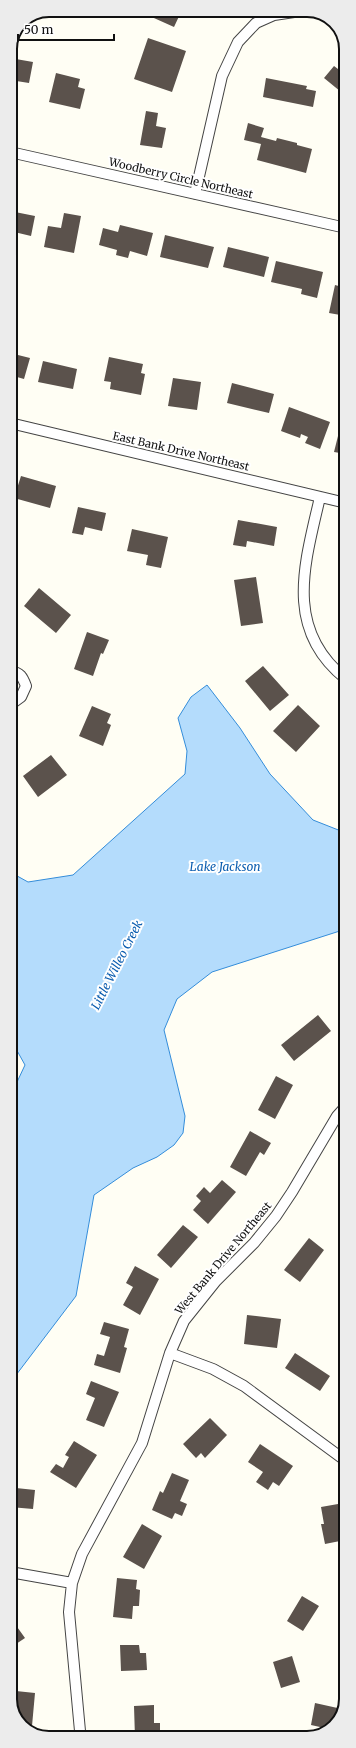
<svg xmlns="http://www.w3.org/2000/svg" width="356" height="1748" viewBox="0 0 356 1748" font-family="Merriweather,serif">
	<rect width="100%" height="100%" fill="#fffef4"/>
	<path fill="#b4dcfc" stroke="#348dda" d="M207,685L240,728L270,774L313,820L346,833V929L212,972L177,999L164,1030L185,1116L183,1133L174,1145L157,1157L133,1168L94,1195L76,1296L10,1383V1097L25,1065L10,1038V872L28,882L73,875L185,774L187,751L178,718L191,697Z"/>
	<path fill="#5b524c" d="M146,10H176L181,12L174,27L145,14Z
		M148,38L186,51L172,92L134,79Z
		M10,58L33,62L29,83L10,80Z
		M334,66L346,75V96L324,78Z
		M56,73L80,79L78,87L85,89L80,109L49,102Z
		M266,78L307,86L306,89L316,91L313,107L263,97Z
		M146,111L158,113L156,126L166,128L162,148L140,145Z
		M248,123L264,128L261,137L276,141L277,138L297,143V145L312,149L306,173L257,160L261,144L244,140Z
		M10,211L35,216L31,236L10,231L11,225H10Z
		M64,213L81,216L74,253L44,247L48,226L61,228Z
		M120,225L153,233L147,256L130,251L128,258L116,255L117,250L99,245L103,228L118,232Z
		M165,235L214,247L208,268L160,257Z
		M228,247L269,257L264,277L223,267Z
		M276,261L323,272L317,298L301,294L302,289L271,282Z
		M335,285L346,288V316L329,313Z
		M10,353L30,358L24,379L10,375Z
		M109,357L143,364L141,373L145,374L141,395L110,389L111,382L104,381Z
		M43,361L77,369L73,389L38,382Z
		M173,378L201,382L197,410L168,406Z
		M232,383L274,394L269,413L227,403Z
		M289,407L330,422L320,449L305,443L308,437L301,434L300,438L281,431Z
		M338,436L346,438V454L334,452Z
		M21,476L56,486L50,508L14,498Z
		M78,507L106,513L102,531L85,527L83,535L72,533Z
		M238,520L277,527L274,546L247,541L246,547L233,545Z
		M132,529L168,537L161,568L146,565L148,555L127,551Z
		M343,550L346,551V570H341Z
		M256,577L263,623L241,626L234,580Z
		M39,588L71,615L56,633L24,606Z
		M87,632L109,640L103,654L101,653L93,676L74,669Z
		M263,666L289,695L270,711L245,681Z
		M298,705L320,726L296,752L273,731Z
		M92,706L111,714L107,723L111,725L103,746L79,736Z
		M51,755L67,775L38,797L23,776Z
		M318,1015L331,1031L294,1061L281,1045Z
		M276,1076L293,1085L275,1119L258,1110Z
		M250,1131L271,1143L264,1155L260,1152L246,1176L230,1167Z
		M222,1180L236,1192L208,1224L193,1210L201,1201L196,1196L204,1187L210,1193Z
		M183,1225L198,1237L171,1268L157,1255Z
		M309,1238L324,1250L300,1282L284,1270Z
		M135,1266L159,1279L140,1315L123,1305L133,1287L126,1283Z
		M247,1315L281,1319L277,1348L244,1344Z
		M104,1322L129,1329L124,1347L127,1348L120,1373L94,1365L97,1354L104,1356L110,1337L100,1334Z
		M295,1353L330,1376L320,1391L285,1368Z
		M91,1381L119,1392L104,1427L86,1420L95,1398L86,1394Z
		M210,1418L227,1435L205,1458L201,1453L196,1458L183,1444Z
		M74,1441L97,1455L76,1488L50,1472L56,1464L63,1468L69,1457L65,1455Z
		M260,1444L293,1466L279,1486L273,1482L268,1490L256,1482L263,1472L248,1462Z
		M172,1473L189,1480L180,1501L187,1504L182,1516L175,1513L172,1519L152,1510L160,1491L163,1493Z
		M10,1483H16V1488L35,1490L33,1509L10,1507Z
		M338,1504L345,1540L325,1544L321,1524H324L321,1507Z
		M142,1524L162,1536L144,1569L123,1557Z
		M117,1578L137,1580L136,1589L140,1590L139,1606H133L132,1619L113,1617Z
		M302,1596L319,1606L303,1631L287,1621Z
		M10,1617L25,1638L10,1648Z
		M120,1645H139L140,1653H146L147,1670L121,1671Z
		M292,1656L300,1682L281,1688L273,1662Z
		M16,1691L35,1693L32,1726L21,1725L10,1704V1701H15Z
		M315,1703L342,1709L336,1724L329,1729L311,1725Z
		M154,1705V1723H160V1735L135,1738L134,1706Z"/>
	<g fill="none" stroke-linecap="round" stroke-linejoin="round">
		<defs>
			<path id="street" d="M10,152L346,228
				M195,194L222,76L238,42L256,23L274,15L294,12
				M10,423L346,503
				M320,497C305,563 283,629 346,679
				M10,672C20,671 23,678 26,686L21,697L10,705
				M170,1353L213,1369L244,1386L346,1461
				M10,1572L72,1583
				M78,1738L80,1731L69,1612L72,1583L82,1554L142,1443L170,1353L184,1321L216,1281L254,1243L276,1216L292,1192L337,1116L346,1106"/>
		</defs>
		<use href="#street" stroke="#444" stroke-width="12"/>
		<use href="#street" stroke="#fff" stroke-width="10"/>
	</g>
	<g text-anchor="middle" stroke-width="4" stroke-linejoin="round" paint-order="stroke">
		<g font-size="11" fill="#111" stroke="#fff">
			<text transform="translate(181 178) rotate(13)" y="4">Woodberry Circle Northeast</text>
			<text transform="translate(181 451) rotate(13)" y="4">East Bank Drive Northeast</text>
			<text transform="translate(223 1258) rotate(-50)" y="4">West Bank Drive Northeast</text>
		</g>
		<g font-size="12" font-style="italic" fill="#0c5eb0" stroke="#fff">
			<text x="225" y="871">Lake Jackson</text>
			<text transform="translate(117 965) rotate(-63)" y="4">Little Willeo Creek</text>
		</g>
	</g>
	<path d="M0 0H356V1748H0ZM49 17H307A32 32 0 0 1 339 49V1699A32 32 0 0 1 307 1731H49A32 32 0 0 1 17 1699V49A32 32 0 0 1 49 17Z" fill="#ececec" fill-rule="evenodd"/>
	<path fill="none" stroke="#111" stroke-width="2" d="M49 17H307A32 32 0 0 1 339 49V1699A32 32 0 0 1 307 1731H49A32 32 0 0 1 17 1699V49A32 32 0 0 1 49 17Z"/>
	<path d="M18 34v6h96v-6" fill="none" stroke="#111111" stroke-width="2"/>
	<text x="24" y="34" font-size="12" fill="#111111" stroke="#ffffff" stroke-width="3" paint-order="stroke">50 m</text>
</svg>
